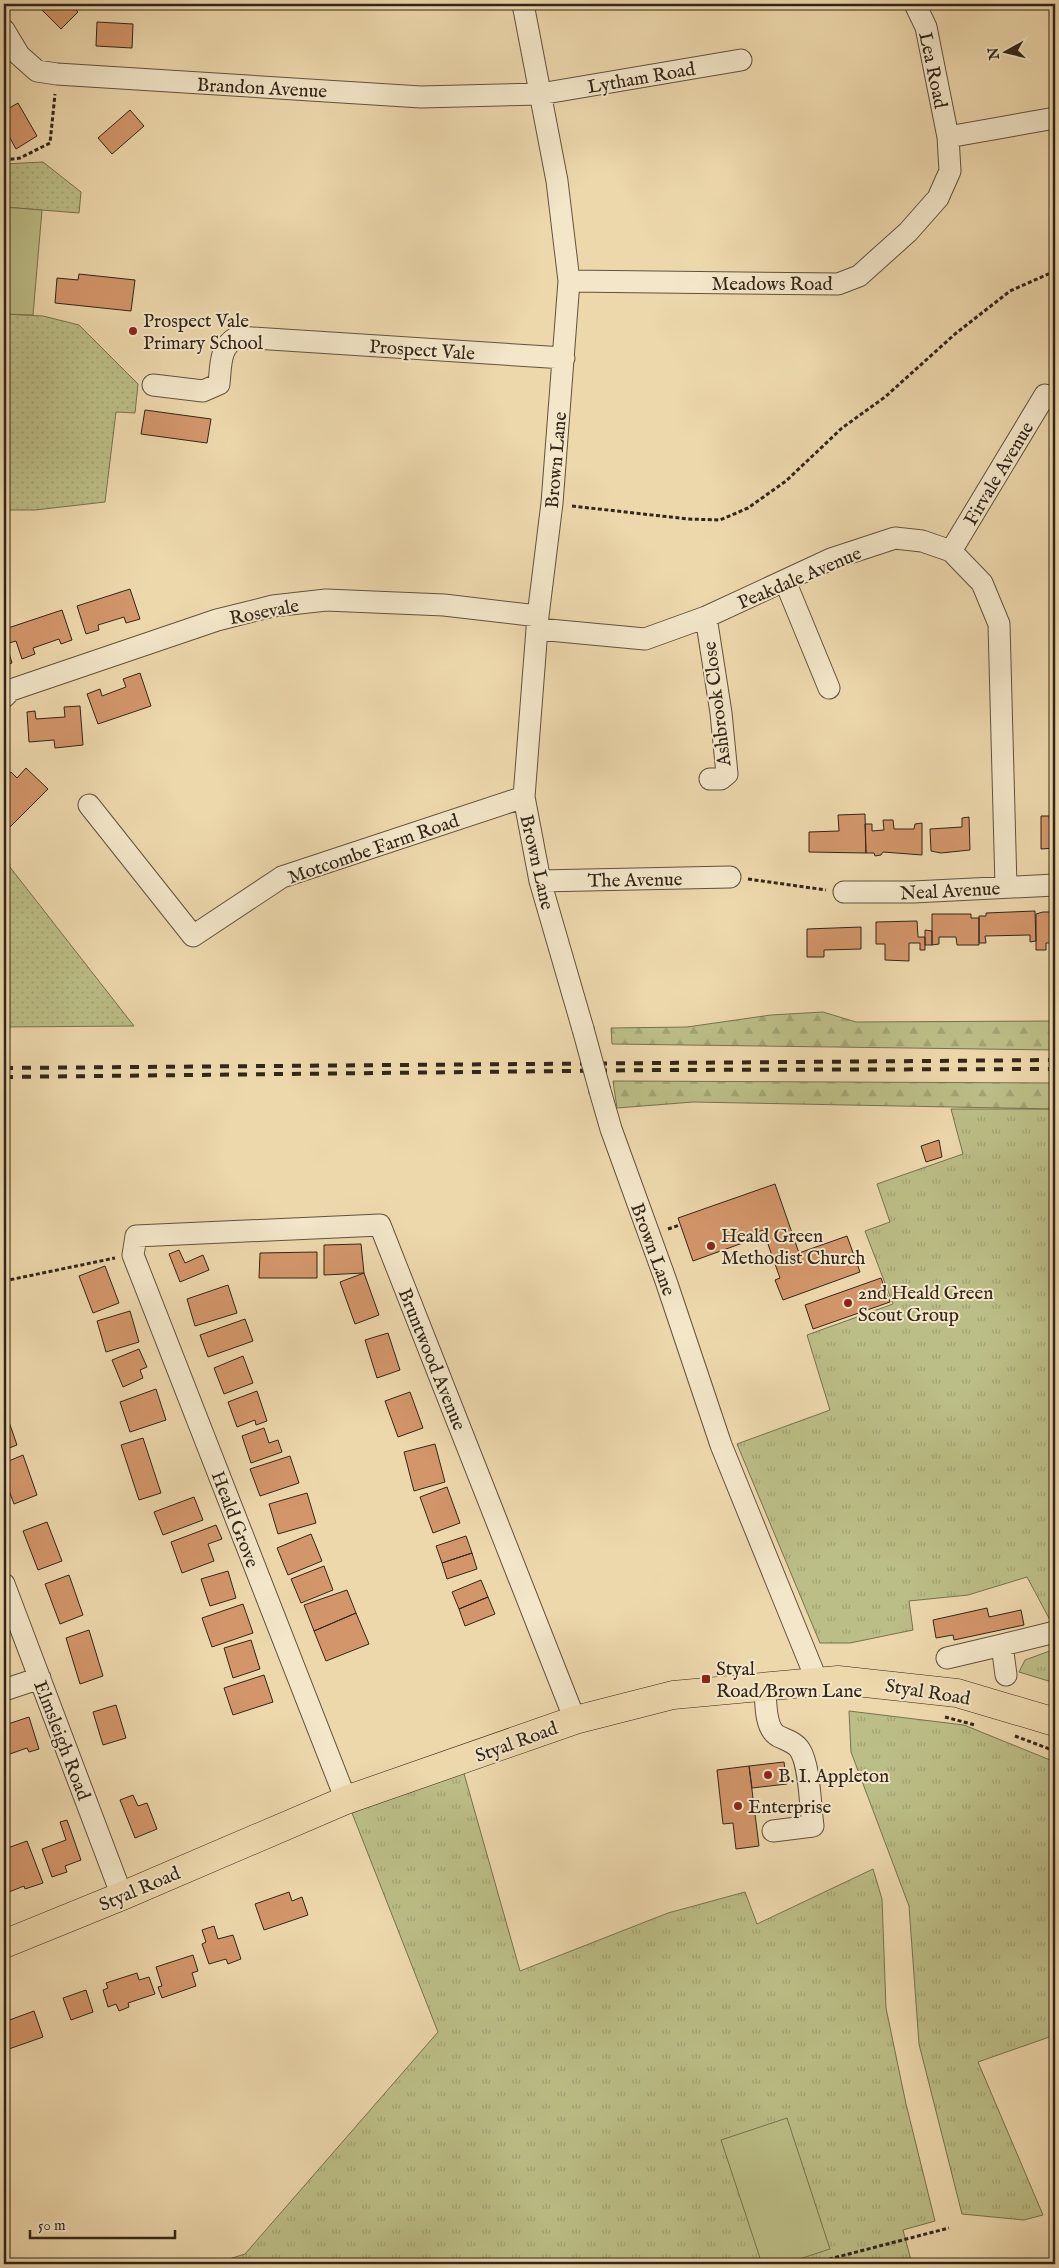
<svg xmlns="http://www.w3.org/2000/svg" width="1059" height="2268" viewBox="0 0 1059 2268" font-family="'IM FELL English',serif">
	<defs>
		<pattern id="grass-tufts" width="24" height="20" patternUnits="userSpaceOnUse" patternTransform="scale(1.25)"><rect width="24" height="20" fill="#bcbe87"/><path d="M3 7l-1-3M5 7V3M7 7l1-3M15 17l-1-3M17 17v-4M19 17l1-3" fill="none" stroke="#a2a374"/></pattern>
		<pattern id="forest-firs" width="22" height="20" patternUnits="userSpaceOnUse" patternTransform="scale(1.25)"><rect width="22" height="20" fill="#bcbe87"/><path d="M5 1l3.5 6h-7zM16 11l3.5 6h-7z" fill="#a2a374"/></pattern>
		<pattern id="park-dots" width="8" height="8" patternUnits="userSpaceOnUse" patternTransform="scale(1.25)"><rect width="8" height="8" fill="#bcbe87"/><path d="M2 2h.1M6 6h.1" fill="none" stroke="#a2a374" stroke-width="1.8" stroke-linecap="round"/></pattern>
	</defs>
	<rect width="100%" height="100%" fill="#edd8ac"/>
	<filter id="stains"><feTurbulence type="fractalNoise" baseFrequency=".004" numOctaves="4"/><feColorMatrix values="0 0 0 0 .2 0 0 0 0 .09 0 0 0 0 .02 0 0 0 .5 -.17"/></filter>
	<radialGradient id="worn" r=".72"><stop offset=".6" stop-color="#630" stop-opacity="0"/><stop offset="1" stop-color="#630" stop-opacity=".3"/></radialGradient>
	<path fill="url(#grass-tufts)" stroke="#777250" d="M951,1109H1055V1618L1050,1620L1027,1577L968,1595L909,1601L913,1630L850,1643H820L737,1444L830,1410L807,1335L893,1304L865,1231L890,1222L877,1184L963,1154Z
		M1055,1649V1683L1019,1672L1025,1660Z
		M849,1711L964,1725L1055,1762V2035L978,2062L1043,2215L1024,2220L962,2214L919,2044L909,1906L851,1752Z
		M463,1770L520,1971L668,1913L745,1892L757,1924L873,1869L882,1899L886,2008L906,2104L935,2221L903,2230L912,2264H213L245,2254L438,2032L352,1813Z"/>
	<path fill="url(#forest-firs)" stroke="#777250" d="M823,1012L856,1022L1055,1021V1050L612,1044L611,1028L687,1027L771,1015Z
		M613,1081L1055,1083V1109L693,1102L617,1108Z"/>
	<path fill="url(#park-dots)" stroke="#777250" d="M43,162L81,192L79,213L4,207V164Z
		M4,314L43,316L79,325L138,384L135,413L116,412L105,502L35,510H4Z
		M4,859L13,871L134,1026L4,1027Z"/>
	<path fill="#bcbe87" stroke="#777250" d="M4,207L42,210L33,315L4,314Z
		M787,2118L830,2249L784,2264H762L721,2140Z"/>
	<path fill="#d3966a" stroke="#322519" d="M36,4H70L78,12L61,29Z
		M97,22L133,24L132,48L96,46Z
		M18,103L37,136L16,149L4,127V111Z
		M130,110L144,126L112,154L98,138Z
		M79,274L135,280L131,311L55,303L57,278L78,280Z
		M145,410L211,419L207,443L141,434Z
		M130,589L140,619L126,623L124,617L98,625L99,630L86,634L77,606Z
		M62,610L72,640L61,644L59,639L33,648L35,654L22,659L16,641L9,643L5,629Z
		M4,636L12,663L4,666Z
		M140,673L151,706L98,724L87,694L100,689L102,696L126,687L123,679Z
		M80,706L83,745L55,748L54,740L29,742L27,712L35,711L36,719L65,717L64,707Z
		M26,768L48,789L10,827L4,821V796L9,791L4,786V779L11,772L17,778Z
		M865,814L866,853L809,852V832L839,831L838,815Z
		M1041,816H1049L1050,826L1055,825V848L1041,849Z
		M969,817L970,850L941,853L931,851L930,829L962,827V818Z
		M883,820H893L894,829H914L915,824L922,823V855L883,852L881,855L875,856L874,853H866L865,824H872V831L884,830Z
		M1035,911L1036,941L1030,942V935L985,936L986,943H979V916H986V913Z
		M1043,912H1055V943H1046V950H1036V914Z
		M932,914H971V918H979V945H957L956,937H939V944L932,945Z
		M917,921L918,937H925V950H920V943H909V961L885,960V944H876V922Z
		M861,927V949L824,950V957H807V929Z
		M925,930L932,931V945H925Z
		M939,1140L942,1157L926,1162L921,1146Z
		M775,1184L799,1253L847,1236L860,1272L783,1300L775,1280L780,1278L763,1230L749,1235L751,1240L693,1261L678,1218Z
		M361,1244L364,1273L324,1275V1245Z
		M179,1250L185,1263L203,1255L209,1270L180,1282L169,1254Z
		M317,1252V1278H259L260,1253Z
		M105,1266L119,1303L93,1313L79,1276Z
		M364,1273L379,1315L355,1324L340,1282Z
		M881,1278L890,1302L813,1329L805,1305Z
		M228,1285L237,1313L195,1326L187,1299Z
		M130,1311L139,1342L106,1352L97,1321Z
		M245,1319L253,1341L208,1357L200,1335Z
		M388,1333L400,1370L377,1378L365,1340Z
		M139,1349L147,1367L140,1370L143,1378L123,1387L112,1360Z
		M243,1356L253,1383L224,1394L214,1368Z
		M156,1389L166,1420L130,1432L120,1402Z
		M257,1391L267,1421L256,1425L255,1420L237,1427L228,1402Z
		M410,1392L423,1428L398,1437L385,1401Z
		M8,1419L17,1445L4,1450V1421Z
		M264,1428L269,1443L278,1440L282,1452L251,1463L242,1436Z
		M143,1438L161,1493L139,1500L121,1445Z
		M435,1444L445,1482L414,1491L404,1452Z
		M23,1455L37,1495L14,1504L4,1477V1463Z
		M290,1456L299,1483L260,1496L250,1469Z
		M447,1487L460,1523L433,1533L420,1497Z
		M307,1493L316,1523L278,1534L269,1504Z
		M194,1497L203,1520L163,1535L154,1512Z
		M47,1522L62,1561L38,1570L23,1531Z
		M216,1525L222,1539L208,1544L214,1561L182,1573L171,1542Z
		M311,1534L322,1561L288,1575L277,1548Z
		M466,1536L472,1553L442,1563L436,1546Z
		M472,1553L477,1569L447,1579L442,1563Z
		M324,1566L333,1590L301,1603L291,1579Z
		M228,1571L236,1598L210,1606L201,1579Z
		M69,1575L83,1615L60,1624L45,1584Z
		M481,1580L488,1597L459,1609L452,1592Z
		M347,1590L356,1613L314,1631L304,1605Z
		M488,1597L495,1614L465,1626L459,1609Z
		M243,1604L253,1633L212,1647L202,1618Z
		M987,1608L989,1617L1021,1610L1024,1625L954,1640L953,1635L936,1638L933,1620Z
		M356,1613L369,1644L326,1661L314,1631Z
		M89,1630L103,1676L80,1684L66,1638Z
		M251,1640L260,1669L233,1678L224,1648Z
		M264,1675L273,1702L233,1715L224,1688Z
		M116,1705L126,1738L103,1745L93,1712Z
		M29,1717L39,1749L29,1752L27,1748L4,1756V1721L5,1725Z
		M784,1762L787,1784L752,1788L749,1766Z
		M749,1766L759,1846L736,1849L733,1823L723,1824L717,1770Z
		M133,1795L138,1806L147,1803L157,1829L135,1838L120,1800Z
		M67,1820L81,1860L65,1866L67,1872L52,1877L42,1849L66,1840L60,1822Z
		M27,1841L43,1883L25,1889L24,1886L9,1892L4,1878V1859L8,1858L5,1849Z
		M289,1892L292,1901L302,1897L308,1915L264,1930L255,1904Z
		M214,1926L218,1939L233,1935L241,1959L228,1964L226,1959L209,1964L202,1944L206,1942L202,1930Z
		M193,1955L198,1971L192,1973L196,1986L162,1998L158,1987L162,1986L156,1967Z
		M137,1973L139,1980L149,1977L155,1994L128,2003L129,2007L119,2011L116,2004L108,2007L103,1990L108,1988L106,1983Z
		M86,1990L93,2012L71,2020L63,1998Z
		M34,2011L43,2037L6,2050L4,2042V2022Z
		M1055,2259V2264H1037Z"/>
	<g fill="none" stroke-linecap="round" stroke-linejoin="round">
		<defs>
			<path id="minor" d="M523,4L557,181L569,281L552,503L538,616L524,797L540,881L583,1029
				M4,30L19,55L37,71L57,74L421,97L540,94L741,60
				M948,137L1055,118
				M569,281L838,284L859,276L908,232L938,198L950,171L948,137L926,27L915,4
				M153,385L203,391L219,384C221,366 219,347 237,337L564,358
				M951,551L1045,395
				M785,581L829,688
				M706,617L721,713L727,774L721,779H710
				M538,629L645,639L706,617L831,559L895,538L922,541L951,551L982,583L999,624L1006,887
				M4,697L11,690L217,620L273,606L326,600L444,605L538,616
				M89,805L193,936L282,877L524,797
				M540,881L730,877
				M844,892H913L1055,885
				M600,1091L611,1129L666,1281L721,1445L817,1681
				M4,1584L122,1896
				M1002,1645L1055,1632
				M947,1658L1002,1645L1006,1675
				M765,1686C766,1700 764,1728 778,1736C786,1740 795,1742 800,1750C810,1766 810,1806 813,1826L773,1831
				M4,1690L40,1678
				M346,1800L133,1255L136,1236L380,1225L575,1720"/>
			<path id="major" d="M4,1944L122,1896L346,1800L575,1720L673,1695L838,1680L957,1693L1055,1722"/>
		</defs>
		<use href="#minor" stroke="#61523e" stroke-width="23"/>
		<use href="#major" stroke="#322519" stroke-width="29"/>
		<path stroke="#322519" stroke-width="3" stroke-dasharray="4 2.5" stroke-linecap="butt" d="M4,160L20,158L50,143L55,94
			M572,506L688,519L720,520L748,508L786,481L842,428L885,397L955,334L1010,291L1055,271
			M748,879L826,890
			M668,1229L680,1225
			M4,1281L115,1258
			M945,1717L975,1725
			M1015,1736L1055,1751
			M810,2264L949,2228"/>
		<use href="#minor" stroke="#f3e6c9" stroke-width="21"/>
		<use href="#major" stroke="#edd8ac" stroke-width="28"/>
		<path stroke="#322519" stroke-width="4" stroke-dasharray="9 9" stroke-linecap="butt" d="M4,1068L1055,1060
			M4,1077L660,1070L1055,1069"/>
		<defs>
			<path id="minor-bridge" d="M583,1029L600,1091"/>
		</defs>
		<use href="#minor-bridge" stroke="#61523e" stroke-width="23" stroke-linecap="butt"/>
		<use href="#minor-bridge" stroke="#f3e6c9" stroke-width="21"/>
	</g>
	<g fill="#8f2418" stroke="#f3e6c9" stroke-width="2">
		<circle cx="133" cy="331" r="5"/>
		<circle cx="711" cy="1246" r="5"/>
		<circle cx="848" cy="1303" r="5"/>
		<rect x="701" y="1674" width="10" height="10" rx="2.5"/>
		<circle cx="768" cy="1775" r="5"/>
		<circle cx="738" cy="1806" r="5"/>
	</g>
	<g text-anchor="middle" stroke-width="4" stroke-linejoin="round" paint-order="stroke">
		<g font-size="19" fill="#322519" stroke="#f3e6c9">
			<text transform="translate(934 70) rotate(78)" y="7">Lea Road</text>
			<text transform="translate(641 77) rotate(-10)" y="7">Lytham Road</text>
			<text transform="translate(262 87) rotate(3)" y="7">Brandon Avenue</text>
			<text x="772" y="290">Meadows Road</text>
			<text transform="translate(422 349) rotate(4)" y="7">Prospect Vale</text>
			<text transform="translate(555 460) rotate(-85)" y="7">Brown Lane</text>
			<text transform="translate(998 473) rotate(-59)" y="7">Firvale Avenue</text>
			<text transform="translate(799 577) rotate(-23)" y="7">Peakdale Avenue</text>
			<text transform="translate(264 611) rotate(-11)" y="7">Rosevale</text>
			<text transform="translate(716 704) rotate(-97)" y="7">Ashbrook Close</text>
			<text transform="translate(373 848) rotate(-19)" y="7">Motcombe Farm Road</text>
			<text transform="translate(538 862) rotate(77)" y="7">Brown Lane</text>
			<text transform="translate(635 879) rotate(-1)" y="7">The Avenue</text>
			<text transform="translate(950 890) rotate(-3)" y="7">Neal Avenue</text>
			<text transform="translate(654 1249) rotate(70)" y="7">Brown Lane</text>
			<text transform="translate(433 1359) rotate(68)" y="7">Bruntwood Avenue</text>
			<text transform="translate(236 1519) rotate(69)" y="7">Heald Grove</text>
			<text transform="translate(928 1691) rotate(9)" y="7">Styal Road</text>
			<text transform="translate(63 1740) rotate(69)" y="7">Elmsleigh Road</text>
			<text transform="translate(516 1741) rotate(-20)" y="7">Styal Road</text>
			<text transform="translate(139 1888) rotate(-23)" y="7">Styal Road</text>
		</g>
		<g font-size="19" fill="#322519" stroke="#f3e6c9" text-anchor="start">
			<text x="143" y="327">Prospect Vale<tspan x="143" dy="22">Primary School</tspan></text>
			<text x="721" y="1242">Heald Green<tspan x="721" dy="22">Methodist Church</tspan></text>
			<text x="858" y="1299">2nd Heald Green<tspan x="858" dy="22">Scout Group</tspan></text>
			<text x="716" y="1675">Styal<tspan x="716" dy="22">Road/Brown Lane</tspan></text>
			<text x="778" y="1782">B. I. Appleton</text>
			<text x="748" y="1813">Enterprise</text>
		</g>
	</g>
	<rect width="1059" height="2268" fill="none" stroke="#edd8ac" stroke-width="20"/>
	<rect x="5" y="5" width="1049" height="2258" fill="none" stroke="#322519" stroke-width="2.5"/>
	<rect x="10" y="10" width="1039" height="2248" fill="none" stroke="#322519"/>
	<g transform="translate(1006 52) rotate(262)" stroke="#f3e6c9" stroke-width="4" paint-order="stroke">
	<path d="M0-4L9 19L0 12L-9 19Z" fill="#322519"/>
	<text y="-8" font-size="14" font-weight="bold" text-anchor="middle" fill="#322519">N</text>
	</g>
	<path d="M30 2230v8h145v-8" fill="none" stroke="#322519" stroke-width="2.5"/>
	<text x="38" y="2230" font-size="15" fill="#322519" stroke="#f3e6c9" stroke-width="4" paint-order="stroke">50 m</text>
	<rect width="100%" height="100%" filter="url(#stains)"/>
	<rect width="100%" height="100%" fill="url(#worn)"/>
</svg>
